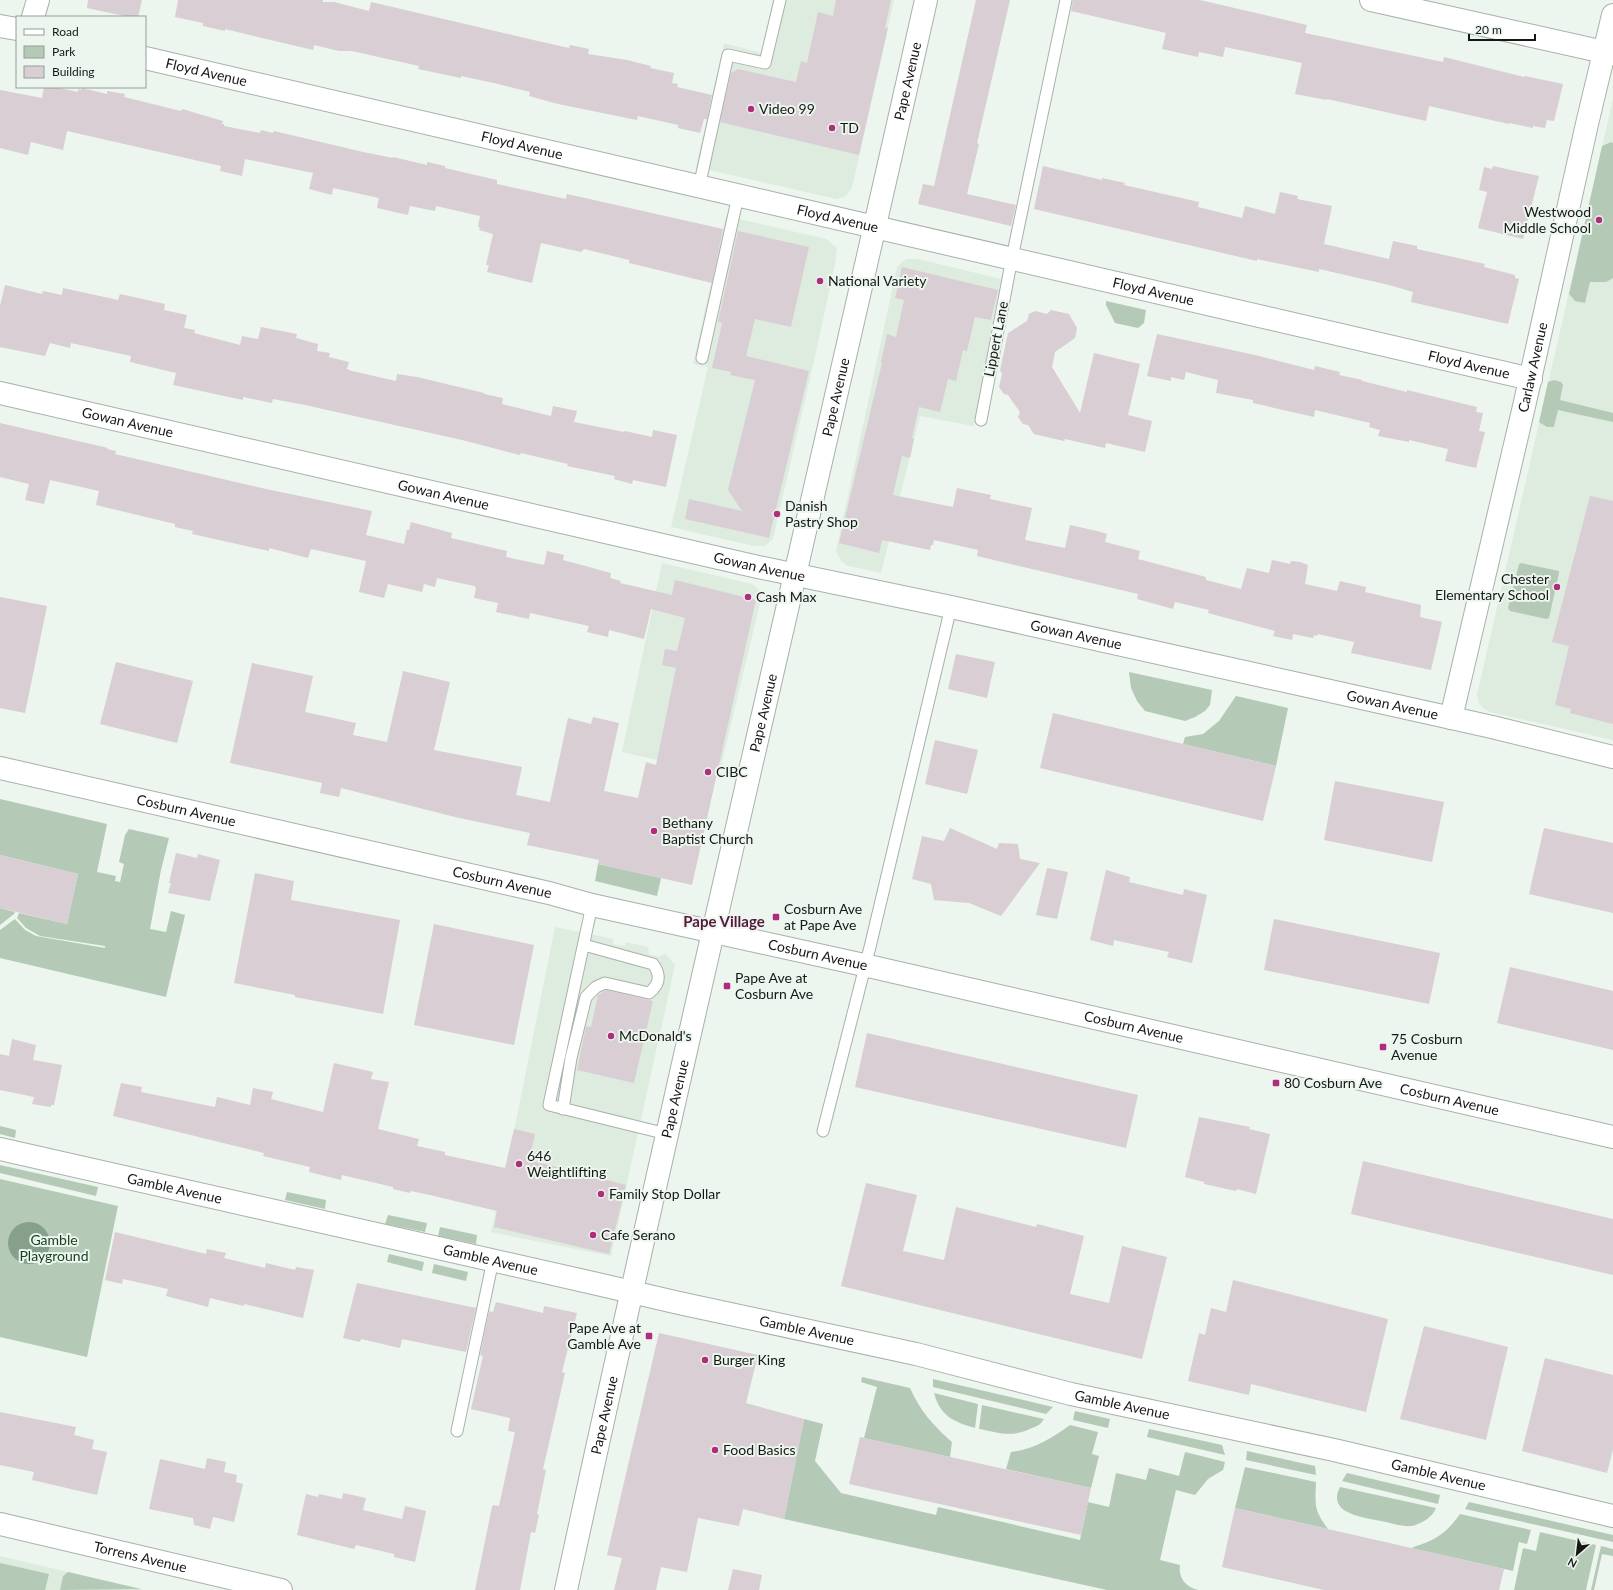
<svg xmlns="http://www.w3.org/2000/svg" width="1613" height="1590" viewBox="0 0 1613 1590" font-family="Lato,sans-serif">
	<rect width="100%" height="100%" fill="#ecf5ee"/>
	<path fill="#ddecdf" d="M773,0H894L852,188L846,196L837,199L696,167L724,43L762,53Z
		M1613,99V740L1490,712L1484,709L1479,703L1477,695Z
		M726,216L826,239L837,248L835,264L816,352L773,539L765,546H754L671,527L708,367L693,364Z
		M906,259H918L1001,279L974,426L920,416L881,573L848,566L841,561L836,551L897,267Z
		M662,563L752,584L761,591V599L719,774L622,752Z
		M555,927L614,939L613,944L625,946L626,942L648,947L649,954L659,957L665,953L675,965L611,1256L491,1232L512,1141Z
		M0,1556L141,1589L144,1590H0Z"/>
	<path fill="#b4cab7" d="M1611,142L1613,143V278L1606,282H1590L1585,303L1575,301L1569,294L1602,146Z
		M1106,301L1146,310L1144,323L1138,328L1115,323L1106,305Z
		M1554,380L1561,382L1563,385L1560,400L1613,413V422L1558,410L1554,427H1547L1539,422L1548,382Z
		M1521,563L1559,571V573L1549,618L1546,619L1510,611L1508,608L1519,564Z
		M1129,672L1212,690L1210,705L1205,711L1195,717L1185,721L1145,711L1137,701L1131,688Z
		M1236,696L1288,708L1276,766L1183,744L1185,737L1203,734L1219,721Z
		M0,799L107,824L97,872L116,876L115,881L120,882L124,864L119,862L125,835L129,829L169,838L161,870L150,929L166,932L171,911L185,915L166,997L0,958V930L15,919L25,930L36,936L105,948V946L40,936L26,928L17,918L19,913L67,924L78,874L0,855Z
		M598,864L661,878L657,896L595,881Z
		M0,908L15,912L14,914L0,925Z
		M0,1126L16,1130L15,1138L0,1134Z
		M0,1165L98,1187L96,1196L0,1173Z
		M0,1179L118,1206L87,1357L0,1337Z
		M287,1192L326,1200L325,1209L285,1200Z
		M388,1215L427,1223L425,1232L385,1224Z
		M440,1227L477,1235L476,1244L438,1236Z
		M389,1254L424,1262L422,1271L387,1262Z
		M434,1264L468,1272L466,1281L432,1273Z
		M862,1377L910,1388C921,1412 932,1424 952,1442L950,1457L864,1438L877,1387L861,1382Z
		M933,1379L1053,1407L1046,1414L933,1387Z
		M934,1393L978,1404L975,1428C954,1422 940,1416 934,1393Z
		M982,1405L1044,1419C1041,1424 1038,1426 1032,1428C1011,1438 1001,1433 979,1429Z
		M1075,1411L1110,1419L1108,1428L1073,1420Z
		M804,1419L823,1424L815,1461L841,1493L936,1515L938,1507L1080,1540L1088,1502L1109,1507L1116,1473L1146,1480L1149,1468L1179,1476L1185,1452L1225,1462L1223,1470L1208,1479L1195,1495L1176,1490L1160,1560L1180,1565C1178,1578 1186,1587 1198,1590H1107L784,1519Z
		M1070,1425L1098,1432L1092,1454L1099,1456L1091,1488L1006,1469L1011,1452C1033,1450 1052,1438 1070,1425Z
		M1149,1429L1222,1445L1225,1455L1147,1437Z
		M1247,1451L1315,1466L1316,1475L1246,1460Z
		M1245,1467L1316,1482C1315,1506 1314,1510 1328,1529L1235,1508Z
		M1347,1473L1440,1495L1438,1504L1342,1481Z
		M1340,1487L1436,1508C1433,1517 1421,1524 1412,1526C1402,1527 1391,1523 1381,1521C1364,1517 1326,1514 1340,1487Z
		M1469,1502L1613,1535V1542L1465,1509Z
		M1460,1514L1531,1530L1527,1544L1519,1542L1513,1571L1411,1548C1435,1540 1445,1535 1460,1514Z
		M1540,1532L1596,1545L1586,1590H1514L1523,1548L1536,1551Z
		M1601,1546L1613,1549V1556L1602,1554L1594,1590H1591Z
		M0,1563L49,1574L45,1590H0Z
		M68,1572L141,1589L60,1590L63,1576Z"/>
	<path fill="#87a08b" d="M8 1243a21 21 0 1 1 42 0a21 21 0 1 1-42 0Z"/>
	<path fill="#d8ced3" d="M88,0H142L138,17H129L87,8Z
		M178,0H323V2H334L369,11L371,2L529,39L569,48L570,45L589,49L588,54L627,60L651,66L650,68L674,73L672,83L678,84L677,87L712,95L707,119H704L700,133L678,128V125L638,116L637,120L558,104L529,96L530,92L498,84L461,76V78L418,69L419,66L352,51H339L314,45L313,50L225,29V31L203,26V23L175,17Z
		M836,0H891L885,28H888L859,155L720,122L731,73L738,69L796,82L801,61L807,63L818,12L833,16Z
		M976,0H1010L977,143L979,144L967,194L1016,205L1011,226L918,204L923,184L934,186Z
		M1073,0H1200L1307,25L1305,33L1443,62L1444,57L1524,77L1525,76L1563,84L1554,121L1547,120L1545,128L1533,126V128L1509,123V124L1429,106L1426,121L1327,99V100L1295,94L1302,63L1225,47L1223,57L1199,52L1198,57L1162,49L1166,33L1071,11Z
		M44,87H55L78,92V89L81,90L82,88L107,94V91L125,94L124,97L181,111L182,109L223,121L222,124H224V126L260,133L261,130L273,133L274,131L363,152L393,158V157L427,165V162L445,166V168L497,180V184L529,191L566,199L567,194L723,229L712,283L629,263V260L584,249L581,252L541,243L532,283L487,272L489,265H486L493,234L479,230L480,227H478L480,216L436,206L435,211L410,206L408,215L377,208L379,198L333,188L332,195L309,189L313,173L245,159L242,176L220,171L221,166L67,131L63,150L31,142L28,155L0,148V90L42,98Z
		M1043,166L1102,180V178L1125,183L1124,185L1199,202L1198,207L1242,218L1245,206L1275,214L1280,192L1298,196L1297,199L1332,206L1324,244L1389,259L1393,241L1417,246V249L1485,264L1484,267L1515,275V278L1519,279L1508,324L1411,302L1413,292L1389,285L1319,269V272L1257,259V261L1034,209Z
		M1493,166L1539,176L1523,239L1478,228L1487,192L1479,190L1484,167L1492,169Z
		M738,231L809,247L791,327L755,319L746,356L809,371L769,538L685,519L689,499L742,511L728,490L755,380L730,375L731,372L712,368L722,323L718,322Z
		M902,267L998,290L991,320L975,317L967,351L963,350L956,381L948,379L940,412L919,407L912,438L914,439L910,458L902,456L893,495L953,507L957,488L991,495L990,499L1032,508L1025,540L1065,548L1070,525L1097,531L1107,534L1105,542L1140,551L1138,559L1206,577V580L1241,589L1247,568L1269,573L1272,560L1290,564L1291,561L1300,562L1308,565L1305,584L1337,591L1340,581L1366,587L1365,592L1421,605L1420,617L1442,622L1431,670L1351,653L1354,642L1318,634L1317,636L1314,635L1313,638L1293,634L1292,640L1273,636L1275,631L1208,613L1209,610L1175,602L1173,609L1137,599L1138,594L977,556L978,550L934,540L933,545H931L930,550L882,540L879,553L839,543L882,363L881,362L887,334L896,337L904,300L895,298Z
		M5,285L42,294L43,291L62,295L63,288L118,300L120,294L165,304L164,310L187,315L184,328L195,330L194,333L240,345L242,336L258,339L261,327L297,334L296,338L318,344L317,351L330,353L329,357L349,362L347,369L352,371L396,381L397,374L417,377L484,393V394L503,398L502,404L551,416L553,406L577,411L574,422L624,432L625,431L652,437L653,430L677,435L666,487L633,480L632,484L614,479L615,476L567,466L568,464L521,453L520,455L462,440L305,405L273,399L272,403L243,397V400L173,385L176,373L130,362L131,356L71,343L70,348L50,343L45,356L0,347V306Z
		M1051,310L1069,314L1077,328L1075,338L1055,352L1052,367L1080,413L1094,353L1140,364L1128,415L1152,421L1145,452L1106,443L1105,448L1065,439L1064,441L1034,434L1028,425L1023,424L1018,417L1020,412L1008,395L1004,394L999,387L1002,374L1000,370L1008,333L1027,321L1029,314L1035,311L1047,314Z
		M1157,334L1255,355L1314,370L1315,366L1340,372L1339,375L1362,380V381L1407,392V390L1477,407L1476,412L1483,413L1479,431L1485,432L1476,468L1445,461L1448,449L1409,440V442L1378,436L1380,430L1369,427L1370,423L1315,410L1314,417L1253,403V400L1216,393L1218,380L1186,372L1184,380L1171,377V381L1147,376Z
		M0,423L108,448L107,449L116,451L115,454L266,489L372,511L366,535L404,544L407,530H409L411,522L452,533L451,538L507,551L506,557L544,565L547,551L564,555L563,560L611,573L610,578L621,581L620,583L672,595L675,580L756,600L692,885L598,864L599,860L527,845L530,833L455,817L341,788L339,797L320,793L322,783L230,763L252,663L313,676L305,712L356,723L353,735L387,742L403,671L450,682L434,750L522,767L516,795L550,802L568,718L591,724L593,717L619,723L604,791L638,798L646,762L656,765L676,668L662,665L665,649L677,651L685,618L651,609L644,639L609,630L608,637L587,632L589,626L530,613L529,619L496,612L498,603L474,598L476,588L474,586L437,578L435,587L424,584L422,592L388,584L384,598L359,592L366,561L311,549L308,558L269,548V551L192,534L193,531L175,527V524L96,505L99,491L50,480L44,504L25,500L29,484L0,477Z
		M1590,496L1613,501V724L1570,713L1571,709L1555,705L1569,646L1552,642Z
		M0,597L47,606L25,713L0,708Z
		M956,654L995,662L987,698L948,689Z
		M116,662L193,681L177,743L100,724Z
		M1053,713L1276,766L1263,821L1040,768Z
		M935,740L978,750L967,794L925,784Z
		M1335,781L1444,802L1432,862L1324,840Z
		M950,828L997,849L999,843L1018,844L1020,859L1040,863L1001,916L969,903L934,900L931,884L912,879L922,836L944,841Z
		M1544,828L1613,843V913L1529,894Z
		M176,853L197,858L198,854L220,860L210,901L168,893L171,883H169Z
		M0,855L78,874L67,924L0,908Z
		M1047,868L1068,872L1057,919L1036,915Z
		M1106,870L1130,877L1129,882L1183,895L1184,889L1207,895L1192,963L1167,957L1169,952L1114,940L1113,946L1090,940Z
		M255,873L294,881L291,900L400,920L383,1014L295,997V995L234,983Z
		M1274,919L1440,953L1429,1004L1264,970Z
		M434,924L534,945L514,1045L414,1025Z
		M1510,967L1613,991V1050L1497,1023Z
		M606,990L653,1001L634,1083L577,1070L586,1026L591,1027L598,995Z
		M867,1033L1138,1095L1126,1148L855,1087Z
		M12,1039L36,1045L33,1060L62,1065L54,1105H51V1107L32,1104L34,1097L0,1090V1054L9,1056Z
		M334,1063L373,1072L371,1079L389,1082L378,1129L419,1139L417,1146L445,1152V1155L505,1168L514,1129L535,1134L529,1160L626,1185L609,1254L494,1227L497,1211L434,1196L411,1191L410,1193L393,1189V1187L342,1175L341,1180L309,1172L310,1167L263,1156L264,1153L113,1116L121,1083L142,1087L141,1092L215,1107L217,1097L250,1105L253,1088L273,1092L271,1099L323,1112Z
		M1199,1117L1250,1127L1249,1129L1270,1134L1256,1194L1237,1189L1236,1191L1204,1184V1182L1185,1177Z
		M1363,1161L1613,1219V1275L1351,1214Z
		M866,1183L917,1195L903,1251L944,1260L956,1207L1036,1227L1037,1224L1084,1236L1070,1294L1109,1303L1122,1246L1167,1257L1142,1359L841,1286Z
		M115,1232L206,1254L207,1249L226,1253L224,1258L265,1268L266,1263L295,1270L296,1267L314,1270L303,1318L244,1304V1306L210,1298L208,1307L166,1296L168,1289L123,1279L122,1284L105,1280Z
		M1233,1280L1388,1319L1366,1412L1251,1384L1249,1395L1188,1381L1199,1333L1205,1335L1211,1308L1226,1312Z
		M357,1283L476,1308L466,1352L402,1339L400,1348L361,1339L360,1342L343,1338Z
		M496,1302L543,1313L544,1306L577,1313L562,1372L565,1373L543,1469L546,1470L537,1514L539,1515L535,1533L531,1532L520,1590H475L492,1507L493,1505L499,1506L515,1432L508,1431L510,1418L471,1409L483,1356L480,1355L489,1311L493,1312Z
		M1424,1326L1508,1347L1486,1440L1400,1419Z
		M659,1333L758,1355L746,1403L804,1419L784,1519L743,1509L739,1526L698,1518L687,1572L661,1567L656,1590H614L622,1558L607,1555Z
		M1545,1358L1613,1375V1449L1607,1473L1522,1451Z
		M0,1412L76,1427L74,1435L94,1440L92,1449L107,1452L97,1495L32,1480L34,1472L0,1465Z
		M860,1437L1091,1488L1081,1535L849,1484Z
		M207,1458L226,1462L224,1472L237,1475L236,1482L243,1484L234,1522L213,1517L210,1529L194,1525L193,1518L149,1509L160,1459L205,1469Z
		M343,1493L366,1498L363,1510L402,1519L405,1506L426,1511L415,1562L394,1557V1554L356,1545L354,1549L297,1535L306,1494L318,1497L319,1494L342,1499Z
		M1235,1508L1504,1569L1499,1590H1324L1222,1567Z
		M733,1569L762,1575L759,1590H728Z"/>
	<g fill="none" stroke-linecap="round" stroke-linejoin="round">
		<defs>
			<path id="lane" d="M699,187L728,55L765,63L780,0
				M702,358L738,196
				M981,420L1012,258L1066,0
				M592,905L549,1105L667,1134
				M563,1109L571,1058L586,997L596,987L605,983L649,993C660,984 661,975 653,964L584,945
				M823,1131L870,947L951,607
				M457,1431L493,1260"/>
			<g id="street">
				<path d="M1371,0L1613,54"/>
				<path d="M33,17L38,0"/>
				<path d="M0,26L17,29"/>
				<path id="s1" d="M145,58L1531,379"/>
				<path id="s2" d="M0,393L758,567L951,607L1303,685L1492,727L1613,757"/>
				<path id="s3" d="M1451,718L1525,402L1587,124L1613,15"/>
				<path id="s4" d="M0,1149L593,1283L679,1303L916,1354L1071,1394L1334,1450L1613,1516"/>
				<path id="s5" d="M0,1524L281,1590"/>
			</g>
			<g id="secondary">
				<path id="s6" d="M0,768L549,893L592,905L864,965L1613,1137"/>
				<path id="s7" d="M566,1590C681,1059 807,530 926,0"/>
			</g>
		</defs>
		<use href="#lane" stroke="#a9b0aa" stroke-width="13"/>
		<use href="#street" stroke="#a9b0aa" stroke-width="24"/>
		<use href="#secondary" stroke="#a9b0aa" stroke-width="24"/>
		<use href="#lane" stroke="#fff" stroke-width="11"/>
		<use href="#street" stroke="#fff" stroke-width="22"/>
		<use href="#secondary" stroke="#fff" stroke-width="22"/>
	</g>
	<g fill="#ae2e7b" stroke="#ecf5ee" stroke-width="1.5">
		<circle cx="751" cy="109" r="4"/>
		<circle cx="832" cy="128" r="4"/>
		<circle cx="1599" cy="220" r="4"/>
		<circle cx="820" cy="281" r="4"/>
		<circle cx="777" cy="514" r="4"/>
		<circle cx="1557" cy="587" r="4"/>
		<circle cx="748" cy="597" r="4"/>
		<circle cx="708" cy="772" r="4"/>
		<circle cx="654" cy="831" r="4"/>
		<rect x="772" y="913" width="8" height="8" rx="2"/>
		<rect x="723" y="982" width="8" height="8" rx="2"/>
		<circle cx="611" cy="1036" r="4"/>
		<rect x="1379" y="1043" width="8" height="8" rx="2"/>
		<rect x="1272" y="1079" width="8" height="8" rx="2"/>
		<circle cx="519" cy="1164" r="4"/>
		<circle cx="601" cy="1194" r="4"/>
		<circle cx="593" cy="1235" r="4"/>
		<rect x="645" y="1332" width="8" height="8" rx="2"/>
		<circle cx="705" cy="1360" r="4"/>
		<circle cx="715" cy="1450" r="4"/>
	</g>
	<g text-anchor="middle" stroke-width="4" stroke-linejoin="round" paint-order="stroke">
		<g font-size="14" fill="#161816" stroke="#ecf5ee">
			<text dy="5" stroke="none"><textPath href="#s1" startOffset="63">Floyd Avenue</textPath></text>
			<text dy="5" stroke="none"><textPath href="#s7" startOffset="1547">Pape Avenue</textPath></text>
			<text dy="5" stroke="none"><textPath href="#s1" startOffset="387">Floyd Avenue</textPath></text>
			<text dy="5" stroke="none"><textPath href="#s1" startOffset="711">Floyd Avenue</textPath></text>
			<text dy="5" stroke="none"><textPath href="#s1" startOffset="1035">Floyd Avenue</textPath></text>
			<text transform="translate(996 339) rotate(-79)" y="5">Lippert Lane</text>
			<text dy="5" stroke="none"><textPath href="#s1" startOffset="1359">Floyd Avenue</textPath></text>
			<text dy="5" stroke="none"><textPath href="#s3" startOffset="360">Carlaw Avenue</textPath></text>
			<text dy="5" stroke="none"><textPath href="#s7" startOffset="1223">Pape Avenue</textPath></text>
			<text dy="5" stroke="none"><textPath href="#s2" startOffset="131">Gowan Avenue</textPath></text>
			<text dy="5" stroke="none"><textPath href="#s2" startOffset="455">Gowan Avenue</textPath></text>
			<text dy="5" stroke="none"><textPath href="#s2" startOffset="779">Gowan Avenue</textPath></text>
			<text dy="5" stroke="none"><textPath href="#s2" startOffset="1103">Gowan Avenue</textPath></text>
			<text dy="5" stroke="none"><textPath href="#s2" startOffset="1427">Gowan Avenue</textPath></text>
			<text dy="5" stroke="none"><textPath href="#s7" startOffset="899">Pape Avenue</textPath></text>
			<text dy="5" stroke="none"><textPath href="#s6" startOffset="191">Cosburn Avenue</textPath></text>
			<text dy="5" stroke="none"><textPath href="#s6" startOffset="515">Cosburn Avenue</textPath></text>
			<text dy="5" stroke="none"><textPath href="#s6" startOffset="839">Cosburn Avenue</textPath></text>
			<text dy="5" stroke="none"><textPath href="#s6" startOffset="1163">Cosburn Avenue</textPath></text>
			<text dy="5" stroke="none"><textPath href="#s7" startOffset="503">Pape Avenue</textPath></text>
			<text dy="5" stroke="none"><textPath href="#s6" startOffset="1487">Cosburn Avenue</textPath></text>
			<text dy="5" stroke="none"><textPath href="#s4" startOffset="179">Gamble Avenue</textPath></text>
			<text dy="5" stroke="none"><textPath href="#s4" startOffset="503">Gamble Avenue</textPath></text>
			<text dy="5" stroke="none"><textPath href="#s4" startOffset="827">Gamble Avenue</textPath></text>
			<text dy="5" stroke="none"><textPath href="#s4" startOffset="1151">Gamble Avenue</textPath></text>
			<text dy="5" stroke="none"><textPath href="#s7" startOffset="179">Pape Avenue</textPath></text>
			<text dy="5" stroke="none"><textPath href="#s4" startOffset="1475">Gamble Avenue</textPath></text>
			<text dy="5" stroke="none"><textPath href="#s5" startOffset="144">Torrens Avenue</textPath></text>
		</g>
		<g font-size="14" fill="#161816" stroke="#ecf5ee" text-anchor="start">
			<text x="759" y="114">Video 99</text>
			<text x="840" y="133">TD</text>
			<text x="1591" y="217" text-anchor="end">Westwood<tspan x="1591" dy="16">Middle School</tspan></text>
			<text x="828" y="286">National Variety</text>
			<text x="785" y="511">Danish<tspan x="785" dy="16">Pastry Shop</tspan></text>
			<text x="1549" y="584" text-anchor="end">Chester<tspan x="1549" dy="16">Elementary School</tspan></text>
			<text x="756" y="602">Cash Max</text>
			<text x="716" y="777">CIBC</text>
			<text x="662" y="828">Bethany<tspan x="662" dy="16">Baptist Church</tspan></text>
			<text x="784" y="914">Cosburn Ave<tspan x="784" dy="16">at Pape Ave</tspan></text>
			<text x="735" y="983">Pape Ave at<tspan x="735" dy="16">Cosburn Ave</tspan></text>
			<text x="619" y="1041">McDonald's</text>
			<text x="1391" y="1044">75 Cosburn<tspan x="1391" dy="16">Avenue</tspan></text>
			<text x="1284" y="1088">80 Cosburn Ave</text>
			<text x="527" y="1161">646<tspan x="527" dy="16">Weightlifting</tspan></text>
			<text x="609" y="1199">Family Stop Dollar</text>
			<text x="601" y="1240">Cafe Serano</text>
			<text x="641" y="1333" text-anchor="end">Pape Ave at<tspan x="641" dy="16">Gamble Ave</tspan></text>
			<text x="713" y="1365">Burger King</text>
			<text x="723" y="1455">Food Basics</text>
		</g>
		<g font-size="14" fill="#153f20" stroke="#ecf5ee">
			<text x="54" y="1245">Gamble<tspan x="54" dy="16">Playground</tspan></text>
		</g>
		<g font-size="15" font-weight="bold" fill="#55173b" stroke="#ecf5ee">
			<text x="724" y="927">Pape Village</text>
		</g>
	</g>
	<rect x="16" y="16" width="130" height="72" fill="#ecf5ee" stroke="#969d98"/>
	<rect x="24" y="29" width="20" height="6" fill="#ffffff" stroke="#969d98"/>
	<text x="52" y="36" font-size="12" fill="#161816">Road</text>
	<rect x="24" y="46" width="20" height="12" fill="#b4cab7" stroke="#969d98"/>
	<text x="52" y="56" font-size="12" fill="#161816">Park</text>
	<rect x="24" y="66" width="20" height="12" fill="#d8ced3" stroke="#969d98"/>
	<text x="52" y="76" font-size="12" fill="#161816">Building</text>
	<g transform="translate(1577 1554) rotate(208)" stroke="#ecf5ee" stroke-width="3" paint-order="stroke">
	<path d="M0-3L7 15L0 10L-7 15Z" fill="#161816"/>
	<text y="-6" font-size="11" font-weight="bold" text-anchor="middle" fill="#161816">N</text>
	</g>
	<path d="M1469 34v6h66v-6" fill="none" stroke="#161816" stroke-width="2"/>
	<text x="1475" y="34" font-size="12" fill="#161816" stroke="#ecf5ee" stroke-width="3" paint-order="stroke">20 m</text>
</svg>
